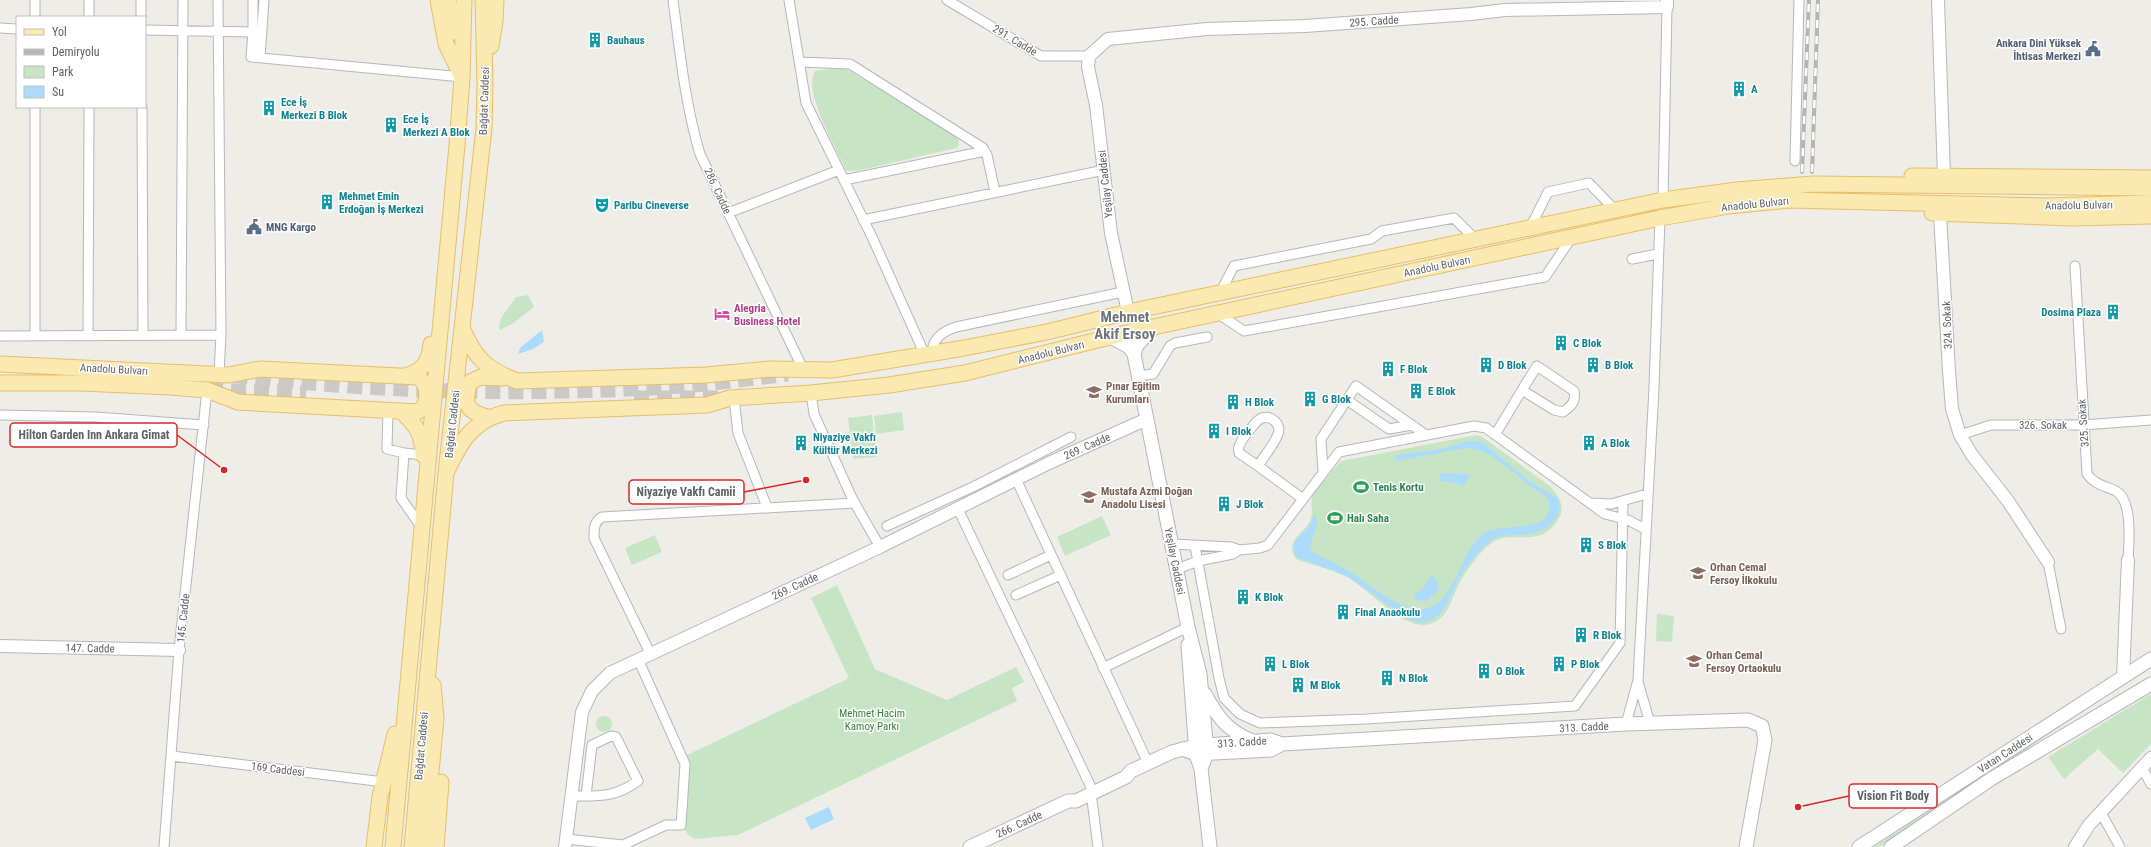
<svg xmlns="http://www.w3.org/2000/svg" width="2151" height="847" viewBox="0 0 2151 847" font-family="'Roboto Condensed',sans-serif">
	<rect width="100%" height="100%" fill="#efede7"/>
	<path fill="#c7e5c5" d="M843,67L956,136L958,139L959,145L957,148L860,170L851,171L846,170C837,149 802,91 815,71Z
		M528,295L534,307L512,324L500,330C496,319 511,306 516,297Z
		M902,412L904,430L876,434L874,416Z
		M872,415L877,457L853,459L848,418Z
		M1476,435L1481,436L1550,486C1558,495 1566,507 1559,518C1540,552 1510,527 1490,544C1478,554 1468,569 1460,582C1451,599 1448,624 1423,625C1398,625 1369,589 1347,577C1332,569 1312,565 1296,559C1284,542 1301,535 1309,523C1315,514 1309,503 1313,495C1320,483 1332,472 1341,461Z
		M1102,516L1111,535L1065,556L1057,537Z
		M655,535L662,552L632,565L625,548Z
		M837,585L875,669L947,700L1016,667L1024,682L1012,688L1017,701L738,835L695,839L688,835L681,825L687,755L849,678L811,598Z
		M1657,614L1674,616L1672,642L1656,641Z
		M2151,665V668L2115,690L1879,847H1874Z
		M2151,694V744L2123,773L2098,749L2064,779L2048,757Z
		M596 724a8 8 0 1 1 16 0a8 8 0 1 1-16 0Z"/>
	<path fill="#acdcf9" d="M542,330L544,342L533,349L518,354L520,348Z
		M1468,441H1478L1483,443L1528,480L1557,498C1561,505 1560,512 1556,518C1537,545 1506,527 1489,542C1478,552 1468,564 1460,577C1448,598 1443,629 1411,621L1347,576L1298,558C1286,544 1301,536 1309,526C1312,522 1312,517 1315,514C1321,524 1311,537 1310,547L1312,552C1325,559 1338,564 1350,572C1369,583 1399,611 1422,609C1456,606 1458,553 1483,534C1500,521 1558,537 1548,499L1544,495C1518,481 1496,449 1466,448L1396,461V455L1442,449Z
		M1444,473L1467,474L1470,476L1463,486L1452,482L1440,481L1439,475Z
		M1432,575L1438,583L1437,591L1428,600L1416,601L1414,595L1424,587Z
		M829,807L834,819L811,830L805,818Z"/>
	<g fill="none" stroke-linecap="round" stroke-linejoin="round">
		<path stroke="#cbcac7" stroke-width="15" stroke-dasharray="15 8" stroke-linecap="butt" d="M233,375C382,393 534,396 683,386C718,383 753,378 788,374
			M208,390L306,393
			M634,398H726"/>
		<defs>
			<path id="minor" d="M141,0V17
				M218,0L221,335L219,374
				M673,0C680,52 685,104 700,154L803,369
				M789,0L806,103L873,239L925,355
				M947,0L1041,56H1089
				M35,17V0
				M89,17V0
				M0,28L17,29
				M145,30L253,32L251,57L462,77
				M253,32V0
				M260,57L264,0
				M799,62L850,64L983,148L987,155L995,192
				M142,107L143,335
				M1795,161L1799,0
				M844,180L985,151
				M1663,200L1667,7
				M728,213L839,170
				M863,220L1104,170
				M1530,228L1548,192L1589,183L1615,210
				M1632,259L1658,254
				M2075,266L2087,474C2094,484 2105,486 2116,491C2133,501 2129,542 2128,560
				M1220,293L1234,266L1371,239L1382,231L1454,218L1475,239
				M1217,313L1244,331L1545,277L1572,237
				M181,335L183,0
				M0,336L221,335
				M35,336V107
				M88,336L89,107
				M933,353C931,339 944,331 956,327L1123,292
				M1138,376L1153,374L1170,346L1175,343L1207,337
				M811,393L814,414L853,500L880,547
				M734,398L738,433L767,507
				M1347,400L1389,429L1412,425
				M388,410L387,449L404,453L401,498L422,528
				M0,415L95,417L204,425
				M1495,435L1522,390L1554,410L1563,412C1572,406 1576,401 1574,391L1537,366L1522,390
				M1960,435L1991,425H2083L2151,420
				M404,453L423,455
				M1258,466L1239,453C1239,451 1238,449 1239,447C1240,441 1257,419 1262,418C1272,415 1282,425 1278,434C1274,445 1264,456 1258,466L1303,499
				M1323,472L1321,439L1356,386L1426,435
				M1016,479L1148,763
				M1590,503L1611,504L1647,494
				M958,509L1090,785L1098,847
				M887,526L975,486L1071,437
				M1172,544L1231,547L1239,550L1260,548L1268,545L1339,452L1474,426L1486,428L1605,514L1628,520L1645,529
				M1195,546L1219,678L1224,698L1240,714L1260,723L1366,719L1575,706L1620,643L1623,502
				M2048,562L2061,629
				M1177,569L1198,561L1233,554L1239,550
				M1008,575L1051,555
				M1016,595L1061,575
				M650,653L594,538C594,528 594,522 602,517L855,503
				M1103,668L1188,627
				M1638,682L1650,723
				M1626,724L1638,680L1654,388L1660,218
				M172,756L384,782
				M2142,768L2151,784
				M571,796C599,796 614,798 638,781L616,737L611,736L592,745L586,796
				M2101,813L2120,847
				M566,839L623,845L666,825H681L685,764L638,659
				M164,847L179,650L207,390"/>
			<path id="tertiary" d="M1938,0L1944,176
				M1940,214L1949,371L1952,409L1960,435L1972,455L2008,501L2048,562
				M1128,312L1111,233L1096,105L1088,67L1089,56L1108,39L1207,29L1305,26L1471,14L1505,10L1667,7V0
				M0,646L179,650
				M2123,677L2128,560
				M565,847L582,712L592,691L610,673L880,547L1049,463L1147,419
				M2075,847L2089,825L2151,758"/>
			<path id="secondary" d="M1111,337L1129,347L1134,354L1188,627L1200,674L1207,753L1201,769
				M1134,354L1137,345L1154,327
				M1188,645L1196,754L1201,769L1210,847
				M1205,694C1218,718 1227,730 1252,741
				M1182,749L1196,754L1271,750L1282,744L1626,724L1748,720L1762,726L1765,740L1746,847
				M970,847L1068,801H1076L1126,777L1131,771L1172,752L1195,746L1271,740L1282,744
				M1859,847L2151,659
				M1891,847L1991,779L2151,684"/>
			<path id="primary" d="M438,0L446,44L460,73
				M448,0L454,32
				M491,46L495,21L496,0
				M1912,176L2151,178
				M1932,213L2073,218L2151,216
				M462,328C475,358 486,369 517,381L706,375L769,369L832,370L964,348L1047,332L1128,312L1663,200L1737,190L1813,184L2151,188
				M0,364L228,375L260,369L418,377C429,385 431,405 417,412L238,402L207,390L171,387L81,383H0
				M405,376C423,371 429,362 431,344
				M401,411C417,426 422,433 423,455
				M488,417C466,412 463,403 470,382L481,377L503,378
				M446,473C460,443 471,422 504,413L707,405L730,398L811,393L889,385L965,373L1130,332L1660,218L1729,206L1789,200L2045,206L2151,203
				M374,847L380,797L395,734
				M393,847L457,145L462,77L464,0
				M412,847L446,473L484,128L485,85L483,0
				M424,847L436,718L433,685
				M436,847L441,782"/>
		</defs>
		<use href="#minor" stroke="#b4b7ba" stroke-width="11"/>
		<use href="#tertiary" stroke="#b4b7ba" stroke-width="14"/>
		<use href="#secondary" stroke="#b3b6ba" stroke-width="15"/>
		<use href="#primary" stroke="#e8bd66" stroke-width="17"/>
		<use href="#minor" stroke="#fff" stroke-width="9"/>
		<use href="#tertiary" stroke="#fff" stroke-width="12"/>
		<use href="#secondary" stroke="#fff" stroke-width="13"/>
		<use href="#primary" stroke="#faeab1" stroke-width="15"/>
		<defs>
			<path id="rail" d="M1802,172L1809,0
				M1812,172L1818,0"/>
		</defs>
		<use href="#rail" stroke="#b4b5b6" stroke-width="4"/>
		<use href="#rail" stroke="#fff" stroke-width="2.5" stroke-dasharray="8" stroke-linecap="butt"/>
	</g>
	<defs>
		<symbol id="building-bare" viewBox="-9 -9 18 18"><path d="M-4-6H4V6H1V3H-1V6H-4ZM-2.5-4.3h1.7v1.8h-1.7ZM.8-4.3h1.7v1.8H.8ZM-2.5-1h1.7V.8h-1.7ZM.8-1h1.7V.8H.8Z" fill="#0f9aa8" stroke="#fff" stroke-width="2.5" paint-order="stroke"/></symbol>
		<symbol id="civic-bare" viewBox="-9 -9 18 18"><path d="M-.6-6.5H3V-4.5H.6V-3L4-1V1h2V6H-6V1h2V-1L-.6-3ZM-1.2 2.5V6h2.4V2.5Z" fill="#5c6f8a" stroke="#fff" stroke-width="2.5" paint-order="stroke"/></symbol>
		<symbol id="theatre-bare" viewBox="-9 -9 18 18"><path d="M-5-5.5Q0-4 5-5.5V0Q5 5 0 6Q-5 5-5 0ZM-3.3-2.5H-1v1.5H-3.3ZM1-2.5H3.3v1.5H1ZM-2.8 1Q0 5.5 2.8 1Z" fill="#0f9aa8" stroke="#fff" stroke-width="2.5" paint-order="stroke"/></symbol>
		<symbol id="hotel-bare" viewBox="-9 -9 18 18"><path d="M-6-4.5h1.5V1H6V5H4.5V3h-9V5H-6ZM-4 0a1.8 1.8 0 1 1 3.6 0ZM.5 0V-2.5h3Q6-2.5 6 0Z" fill="#d1479c" stroke="#fff" stroke-width="2.5" paint-order="stroke"/></symbol>
		<symbol id="school-bare" viewBox="-9 -9 18 18"><path d="M0-5L7-2L0 1L-7-2ZM-4 1L0 2.5L4 1V4Q0 6-4 4Z" fill="#8d6e63" stroke="#fff" stroke-width="2.5" paint-order="stroke"/></symbol>
		<symbol id="stadium-bare" viewBox="-9 -9 18 18"><path d="M0-5a6.5 5 0 1 0 0 10a6.5 5 0 1 0 0-10ZM-3.5-1.8h7v3.6h-7Z" fill="#2e9e5b" stroke="#fff" stroke-width="2.5" paint-order="stroke"/></symbol>
	</defs>
	<g fill-rule="evenodd">
		<use href="#building-bare" x="584" y="29" width="22" height="22"/>
		<use href="#civic-bare" x="2082" y="38" width="22" height="22"/>
		<use href="#building-bare" x="1728" y="78" width="22" height="22"/>
		<use href="#building-bare" x="258" y="97" width="22" height="22"/>
		<use href="#building-bare" x="380" y="114" width="22" height="22"/>
		<use href="#building-bare" x="316" y="191" width="22" height="22"/>
		<use href="#theatre-bare" x="591" y="194" width="22" height="22"/>
		<use href="#civic-bare" x="243" y="216" width="22" height="22"/>
		<use href="#building-bare" x="2102" y="301" width="22" height="22"/>
		<use href="#hotel-bare" x="711" y="303" width="22" height="22"/>
		<use href="#building-bare" x="1550" y="332" width="22" height="22"/>
		<use href="#building-bare" x="1475" y="354" width="22" height="22"/>
		<use href="#building-bare" x="1582" y="354" width="22" height="22"/>
		<use href="#building-bare" x="1377" y="358" width="22" height="22"/>
		<use href="#building-bare" x="1405" y="380" width="22" height="22"/>
		<use href="#school-bare" x="1083" y="381" width="22" height="22"/>
		<use href="#building-bare" x="1299" y="388" width="22" height="22"/>
		<use href="#building-bare" x="1222" y="391" width="22" height="22"/>
		<use href="#building-bare" x="1203" y="420" width="22" height="22"/>
		<use href="#building-bare" x="790" y="432" width="22" height="22"/>
		<use href="#building-bare" x="1578" y="432" width="22" height="22"/>
		<use href="#stadium-bare" x="1350" y="476" width="22" height="22"/>
		<use href="#school-bare" x="1078" y="486" width="22" height="22"/>
		<use href="#building-bare" x="1213" y="493" width="22" height="22"/>
		<use href="#stadium-bare" x="1324" y="507" width="22" height="22"/>
		<use href="#building-bare" x="1575" y="534" width="22" height="22"/>
		<use href="#school-bare" x="1687" y="562" width="22" height="22"/>
		<use href="#building-bare" x="1232" y="586" width="22" height="22"/>
		<use href="#building-bare" x="1332" y="601" width="22" height="22"/>
		<use href="#building-bare" x="1570" y="624" width="22" height="22"/>
		<use href="#school-bare" x="1683" y="650" width="22" height="22"/>
		<use href="#building-bare" x="1259" y="653" width="22" height="22"/>
		<use href="#building-bare" x="1548" y="653" width="22" height="22"/>
		<use href="#building-bare" x="1473" y="660" width="22" height="22"/>
		<use href="#building-bare" x="1376" y="667" width="22" height="22"/>
		<use href="#building-bare" x="1287" y="674" width="22" height="22"/>
	</g>
	<g text-anchor="middle" stroke-width="3" stroke-linejoin="round" paint-order="stroke">
		<g font-size="11" fill="#5e6266" stroke="#fff">
			<text transform="translate(1374 21) rotate(-4)" y="4">295. Cadde</text>
			<text transform="translate(1015 40) rotate(31)" y="4">291. Cadde</text>
			<text transform="translate(484 101) rotate(-88)" y="4">Bağdat Caddesi</text>
			<text transform="translate(1105 184) rotate(-96)" y="4">Yeşilay Caddesi</text>
			<text transform="translate(718 191) rotate(65)" y="4">286. Cadde</text>
			<text transform="translate(1755 204) rotate(-6)" y="4">Anadolu Bulvarı</text>
			<text transform="translate(2079 205) rotate(-1)" y="4">Anadolu Bulvarı</text>
			<text transform="translate(1437 266) rotate(-12)" y="4">Anadolu Bulvarı</text>
			<text transform="translate(1947 325) rotate(-92)" y="4">324. Sokak</text>
			<text transform="translate(1051 352) rotate(-14)" y="4">Anadolu Bulvarı</text>
			<text transform="translate(114 369) rotate(3)" y="4">Anadolu Bulvarı</text>
			<text transform="translate(2083 423) rotate(-94)" y="4">325. Sokak</text>
			<text transform="translate(452 424) rotate(-84)" y="4">Bağdat Caddesi</text>
			<text x="2043" y="429">326. Sokak</text>
			<text transform="translate(1087 446) rotate(-24)" y="4">269. Cadde</text>
			<text transform="translate(1175 561) rotate(79)" y="4">Yeşilay Caddesi</text>
			<text transform="translate(795 586) rotate(-25)" y="4">269. Cadde</text>
			<text transform="translate(183 618) rotate(-84)" y="4">145. Cadde</text>
			<text transform="translate(90 648) rotate(1)" y="4">147. Cadde</text>
			<text transform="translate(1584 727) rotate(-3)" y="4">313. Cadde</text>
			<text transform="translate(1242 742) rotate(-4)" y="4">313. Cadde</text>
			<text transform="translate(421 746) rotate(-85)" y="4">Bağdat Caddesi</text>
			<text transform="translate(2005 753) rotate(-33)" y="4">Vatan Caddesi</text>
			<text transform="translate(278 769) rotate(7)" y="4">169 Caddesi</text>
			<text transform="translate(1019 824) rotate(-25)" y="4">266. Cadde</text>
		</g>
		<g font-size="11" font-weight="bold" fill="#0d838f" stroke="#fff" text-anchor="start">
			<text x="607" y="44">Bauhaus</text>
			<text x="1751" y="93">A</text>
			<text x="281" y="106">Ece İş<tspan x="281" dy="13">Merkezi B Blok</tspan></text>
			<text x="403" y="123">Ece İş<tspan x="403" dy="13">Merkezi A Blok</tspan></text>
			<text x="339" y="200">Mehmet Emin<tspan x="339" dy="13">Erdoğan İş Merkezi</tspan></text>
			<text x="614" y="209">Paribu Cineverse</text>
			<text x="2101" y="316" text-anchor="end">Dosima Plaza</text>
			<text x="1573" y="347">C Blok</text>
			<text x="1498" y="369">D Blok</text>
			<text x="1605" y="369">B Blok</text>
			<text x="1400" y="373">F Blok</text>
			<text x="1428" y="395">E Blok</text>
			<text x="1322" y="403">G Blok</text>
			<text x="1245" y="406">H Blok</text>
			<text x="1226" y="435">I Blok</text>
			<text x="813" y="441">Niyaziye Vakfı<tspan x="813" dy="13">Kültür Merkezi</tspan></text>
			<text x="1601" y="447">A Blok</text>
			<text x="1236" y="508">J Blok</text>
			<text x="1598" y="549">S Blok</text>
			<text x="1255" y="601">K Blok</text>
			<text x="1355" y="616">Final Anaokulu</text>
			<text x="1593" y="639">R Blok</text>
			<text x="1282" y="668">L Blok</text>
			<text x="1571" y="668">P Blok</text>
			<text x="1496" y="675">O Blok</text>
			<text x="1399" y="682">N Blok</text>
			<text x="1310" y="689">M Blok</text>
		</g>
		<g font-size="11" font-weight="bold" fill="#4e5e75" stroke="#fff" text-anchor="end">
			<text x="2081" y="47">Ankara Dini Yüksek<tspan x="2081" dy="13">İhtisas Merkezi</tspan></text>
			<text x="266" y="231" text-anchor="start">MNG Kargo</text>
		</g>
		<g font-size="11" font-weight="bold" fill="#b23c85" stroke="#fff" text-anchor="start">
			<text x="734" y="312">Alegria<tspan x="734" dy="13">Business Hotel</tspan></text>
		</g>
		<g font-size="11" font-weight="bold" fill="#785e54" stroke="#fff" text-anchor="start">
			<text x="1106" y="390">Pınar Eğitim<tspan x="1106" dy="13">Kurumları</tspan></text>
			<text x="1101" y="495">Mustafa Azmi Doğan<tspan x="1101" dy="13">Anadolu Lisesi</tspan></text>
			<text x="1710" y="571">Orhan Cemal<tspan x="1710" dy="13">Fersoy İlkokulu</tspan></text>
			<text x="1706" y="659">Orhan Cemal<tspan x="1706" dy="13">Fersoy Ortaokulu</tspan></text>
		</g>
		<g font-size="11" font-weight="bold" fill="#27864d" stroke="#fff" text-anchor="start">
			<text x="1373" y="491">Tenis Kortu</text>
			<text x="1347" y="522">Halı Saha</text>
		</g>
		<g font-size="11" fill="#3b803a" stroke="#fff">
			<text x="872" y="717">Mehmet Hacim<tspan x="872" dy="13">Kamoy Parkı</tspan></text>
		</g>
		<g font-size="15" font-weight="bold" fill="#6f7478" stroke="#fff">
			<text x="1125" y="322">Mehmet<tspan x="1125" dy="17">Akif Ersoy</tspan></text>
		</g>
	</g>
	<path fill="none" stroke="#d62828" stroke-width="1.5" d="M224 470L177 435M806 480L744 492M1798 807L1849 796"/>
	<g fill="#d62828" stroke="#fff" stroke-width="1.5">
		<circle cx="224" cy="470" r="4"/>
		<circle cx="806" cy="480" r="4"/>
		<circle cx="1798" cy="807" r="4"/>
	</g>
	<g fill="#fff" stroke="#d62828" stroke-width="1.5">
		<rect x="10" y="423" width="167" height="24" rx="4"/>
		<rect x="629" y="480" width="115" height="24" rx="4"/>
		<rect x="1849" y="784" width="88" height="24" rx="4"/>
	</g>
	<g font-size="12" text-anchor="middle" font-weight="bold" fill="#5e6266">
		<text x="94" y="439">Hilton Garden Inn Ankara Gimat</text>
		<text x="686" y="496">Niyaziye Vakfı Camii</text>
		<text x="1893" y="800">Vision Fit Body</text>
	</g>
	<rect x="16" y="16" width="130" height="92" fill="#ffffff" stroke="#bfc0c2"/>
	<rect x="24" y="29" width="20" height="6" fill="#faeab1" stroke="#bfc0c2"/>
	<text x="52" y="36" font-size="12" fill="#5e6266">Yol</text>
	<rect x="24" y="49" width="20" height="6" fill="#b4b5b6" stroke="#bfc0c2"/>
	<text x="52" y="56" font-size="12" fill="#5e6266">Demiryolu</text>
	<rect x="24" y="66" width="20" height="12" fill="#c7e5c5" stroke="#bfc0c2"/>
	<text x="52" y="76" font-size="12" fill="#5e6266">Park</text>
	<rect x="24" y="86" width="20" height="12" fill="#acdcf9" stroke="#bfc0c2"/>
	<text x="52" y="96" font-size="12" fill="#5e6266">Su</text>
</svg>
